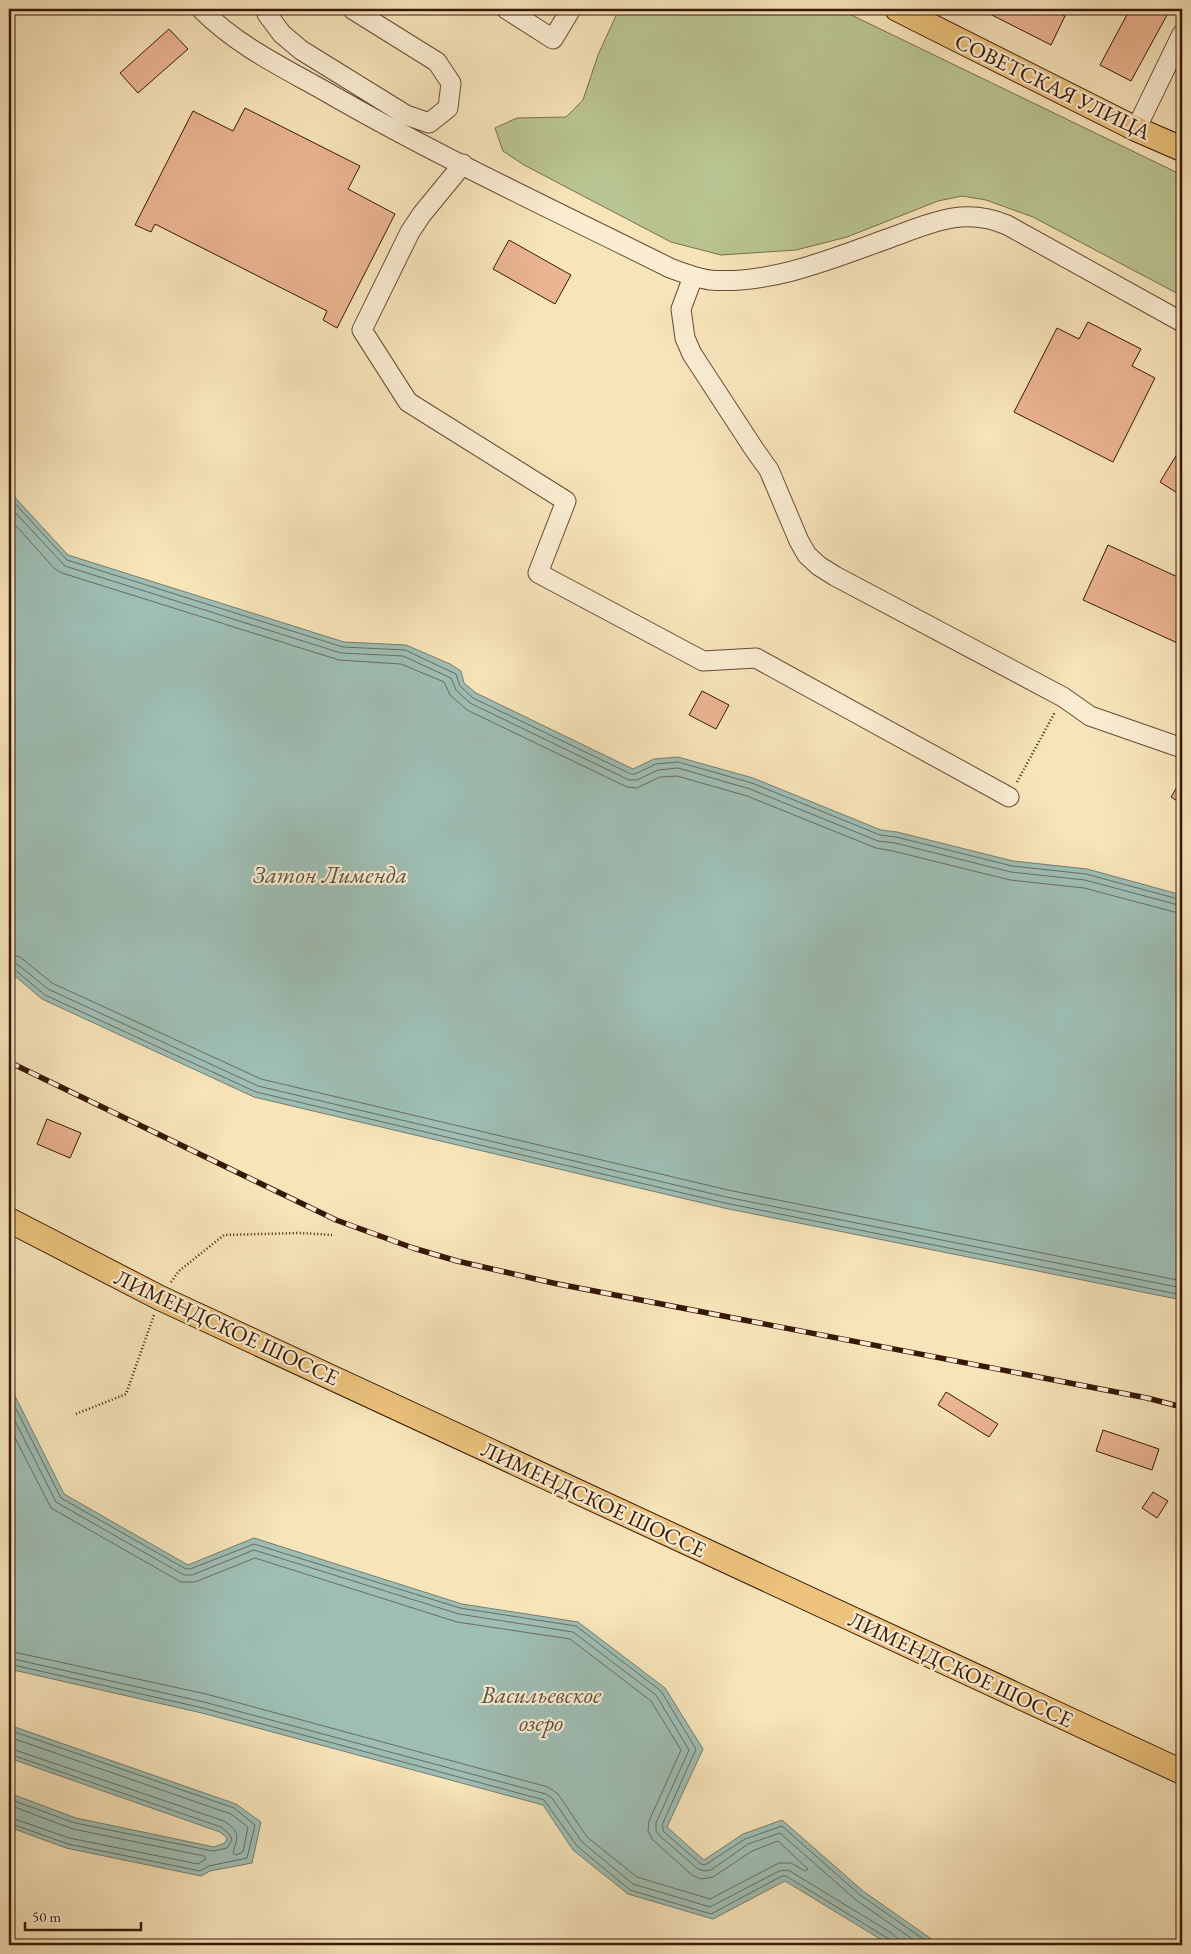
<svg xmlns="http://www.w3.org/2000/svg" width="1191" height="1954" viewBox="0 0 1191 1954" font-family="'EB Garamond',serif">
	<rect width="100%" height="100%" fill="#f7e4b9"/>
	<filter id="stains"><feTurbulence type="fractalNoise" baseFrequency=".004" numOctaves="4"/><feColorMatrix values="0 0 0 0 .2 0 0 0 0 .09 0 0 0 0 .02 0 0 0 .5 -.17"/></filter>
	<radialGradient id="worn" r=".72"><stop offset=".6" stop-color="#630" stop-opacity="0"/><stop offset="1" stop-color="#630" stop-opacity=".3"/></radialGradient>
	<path fill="#b9c592" stroke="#786e4c" d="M619,9H839L1182,175V296L1033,217L986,200L962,196L938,201L847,237L796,250L721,255L671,242L524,165L503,151L495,128L517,118L566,117L583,100L598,55Z"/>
	<path fill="#9ebeb4" stroke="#757c6f" d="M9,491L68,555L344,642L406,645L450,664L461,671L464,683L476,693L633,769L654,759L678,757L753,778L881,830L897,832L1013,861L1087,869L1182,895V1300L724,1208L254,1097L42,999L9,971Z
		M9,1384L64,1494L188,1565L254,1538L462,1604L578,1622L665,1688L703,1749L667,1827L704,1860L743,1834L782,1820L863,1891L940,1945H890L785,1881L713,1919L628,1894L573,1850L543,1805L202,1713L9,1669Z
		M9,1725L236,1804L261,1822L252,1863L210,1871L201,1876L66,1848L9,1827V1793L76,1818L214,1847L225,1843L227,1838L220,1832L9,1758Z"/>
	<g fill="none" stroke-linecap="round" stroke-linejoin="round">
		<path stroke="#6a6b5e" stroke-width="1" d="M9,497L67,560L343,647L405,650L456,674L460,686L473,698L631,774H635L656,764L678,762L752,783L880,835L896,837L1012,866L1086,874L1182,900
			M9,506L65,566L341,653L403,656L451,678L456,690L470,703L629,780H637L658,770L678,768L750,789L878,841L895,843L1011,872L1085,880L1182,906
			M9,518L55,569L62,573L339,660L401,664L444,682L450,695L467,710L627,787L637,788L660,777L677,776L747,796L876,848L893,851L1010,880L1084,888L1182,914
			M9,954L20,957L52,983L261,1079L728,1190L1182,1281
			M9,962L17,964L48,989L258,1086L726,1197L1182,1288
			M9,968L14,969L45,995L256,1092L725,1203L1182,1295
			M9,1395L61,1498L186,1569H190L254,1544L460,1608L576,1626L661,1691L696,1749L662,1825L664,1832L701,1864L705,1865L745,1839L782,1826L860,1895L932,1945
			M9,1409L56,1502L184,1575H192L254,1550L459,1614L573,1632L656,1695L689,1750L656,1823V1831L660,1836L698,1869L705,1871L711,1870L748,1844L780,1833L856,1900L921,1945
			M9,1426L51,1508L181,1582H195L255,1558L457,1622L570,1639L651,1701L681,1750L649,1821L648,1831L653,1840L692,1875L701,1879L713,1877L752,1851L778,1841L808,1869L805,1871L791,1863H779L710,1899L637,1877L587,1837L558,1794L548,1787L206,1694L9,1651
			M9,1658L204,1702L546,1794L552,1798L582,1842L633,1884L710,1907L779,1871L788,1870L893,1934L897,1938L898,1945
			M9,1664L203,1708L544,1800L577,1846L630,1890L711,1914L782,1876H786L889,1939L892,1945
			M9,1730L234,1808L255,1825L247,1858L209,1866L200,1871L68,1844L9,1823
			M9,1737L231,1814L248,1827L243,1852L236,1855L233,1853C237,1837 242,1833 224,1821L9,1748
			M9,1754L221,1827L230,1835L232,1840L227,1848L213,1851L75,1823L9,1799
			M9,1805L73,1829L204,1856L206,1859L198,1864L69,1838L9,1817"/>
	</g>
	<path fill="#eab490" stroke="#371807" d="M985,9H1051L1065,16L1051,45L984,11Z
		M1130,9H1156L1167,15L1131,81L1100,65Z
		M169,29L188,49L138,93L120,73Z
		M245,108L360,166L348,189L395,214L337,328L323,320L327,311L155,224L151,232L135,225L193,111L233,131Z
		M509,240L571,275L555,304L493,269Z
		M1088,322L1141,349L1132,366L1155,378L1113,462L1014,412L1057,328L1079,339Z
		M1182,446V496L1160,482Z
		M1108,545L1182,579V645L1083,600Z
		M702,691L729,705L716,729L689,715Z
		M1182,779V804L1171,797Z
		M47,1119L81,1133L70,1158L37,1144Z
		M946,1392L998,1424L989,1437L938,1405Z
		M1103,1430L1159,1449L1152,1470L1096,1451Z
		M1153,1492L1168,1501L1157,1518L1142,1508Z"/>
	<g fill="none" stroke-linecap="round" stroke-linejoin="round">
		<defs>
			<path id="minor" d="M201,9C235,44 280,66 323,90C435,155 554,210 670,268C683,273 696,278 710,280C770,285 831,259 887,239C929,224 962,206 1007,225L1182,322
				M267,9V14L282,34L301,50L406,115L429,123L448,108L451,83L437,62L352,9
				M506,9L553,39L571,9
				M1136,129L1182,34
				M463,164L422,214L410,232L362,330L408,402L566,501L538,573L703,661L756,658L1009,797
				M693,277L681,309L685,338L692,354L754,449L769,470L799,541L807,555L819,566L835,576L1063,697L1090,716L1182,748"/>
			<path id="major" d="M897,9L1136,129L1182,149
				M9,1220L160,1298L1182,1772"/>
		</defs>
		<use href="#minor" stroke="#674b34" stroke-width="21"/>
		<use href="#major" stroke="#371807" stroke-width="26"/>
		<path stroke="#371807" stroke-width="2.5" stroke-dasharray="1 2.5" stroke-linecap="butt" d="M1017,782L1055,712
			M171,1282L179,1271L224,1235L301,1233L332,1235
			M76,1414L126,1394L154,1315"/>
		<use href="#minor" stroke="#faedd2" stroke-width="19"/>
		<use href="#major" stroke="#ecc27c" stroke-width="24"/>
		<defs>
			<path id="rail" d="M9,1062L336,1220L413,1248L457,1261L553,1283L1147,1398L1182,1407"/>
		</defs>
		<use href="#rail" stroke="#371807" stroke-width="5.5"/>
		<use href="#rail" stroke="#faedd2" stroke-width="4" stroke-dasharray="11" stroke-linecap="butt"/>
	</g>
	<g text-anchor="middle" stroke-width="4.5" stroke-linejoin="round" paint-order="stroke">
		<g font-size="22" fill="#371807" stroke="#faedd2">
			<text transform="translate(1053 86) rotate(26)" y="8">СОВЕТСКАЯ УЛИЦА</text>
			<text transform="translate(227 1327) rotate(25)" y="8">ЛИМЕНДСКОЕ ШОССЕ</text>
			<text transform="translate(594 1499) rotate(25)" y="8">ЛИМЕНДСКОЕ ШОССЕ</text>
			<text transform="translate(961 1669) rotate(25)" y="8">ЛИМЕНДСКОЕ ШОССЕ</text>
		</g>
		<g font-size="24" font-style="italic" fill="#5b5244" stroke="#faedd2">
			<text x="330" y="883">Затон Лименда</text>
			<text x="541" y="1703">Васильевское<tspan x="541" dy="28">озеро</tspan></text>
		</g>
	</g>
	<rect width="1191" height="1954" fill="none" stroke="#f7e4b9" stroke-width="30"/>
	<rect x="10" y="10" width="1171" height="1934" fill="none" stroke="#371807" stroke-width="2.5"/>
	<rect x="15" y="15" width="1161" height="1924" fill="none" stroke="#371807"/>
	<path d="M25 1922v8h116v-8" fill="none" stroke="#371807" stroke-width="2.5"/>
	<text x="32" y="1922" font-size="15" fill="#371807" stroke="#faedd2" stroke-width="4" paint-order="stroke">50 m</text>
	<rect width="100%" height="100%" filter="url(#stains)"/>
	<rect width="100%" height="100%" fill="url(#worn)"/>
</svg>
